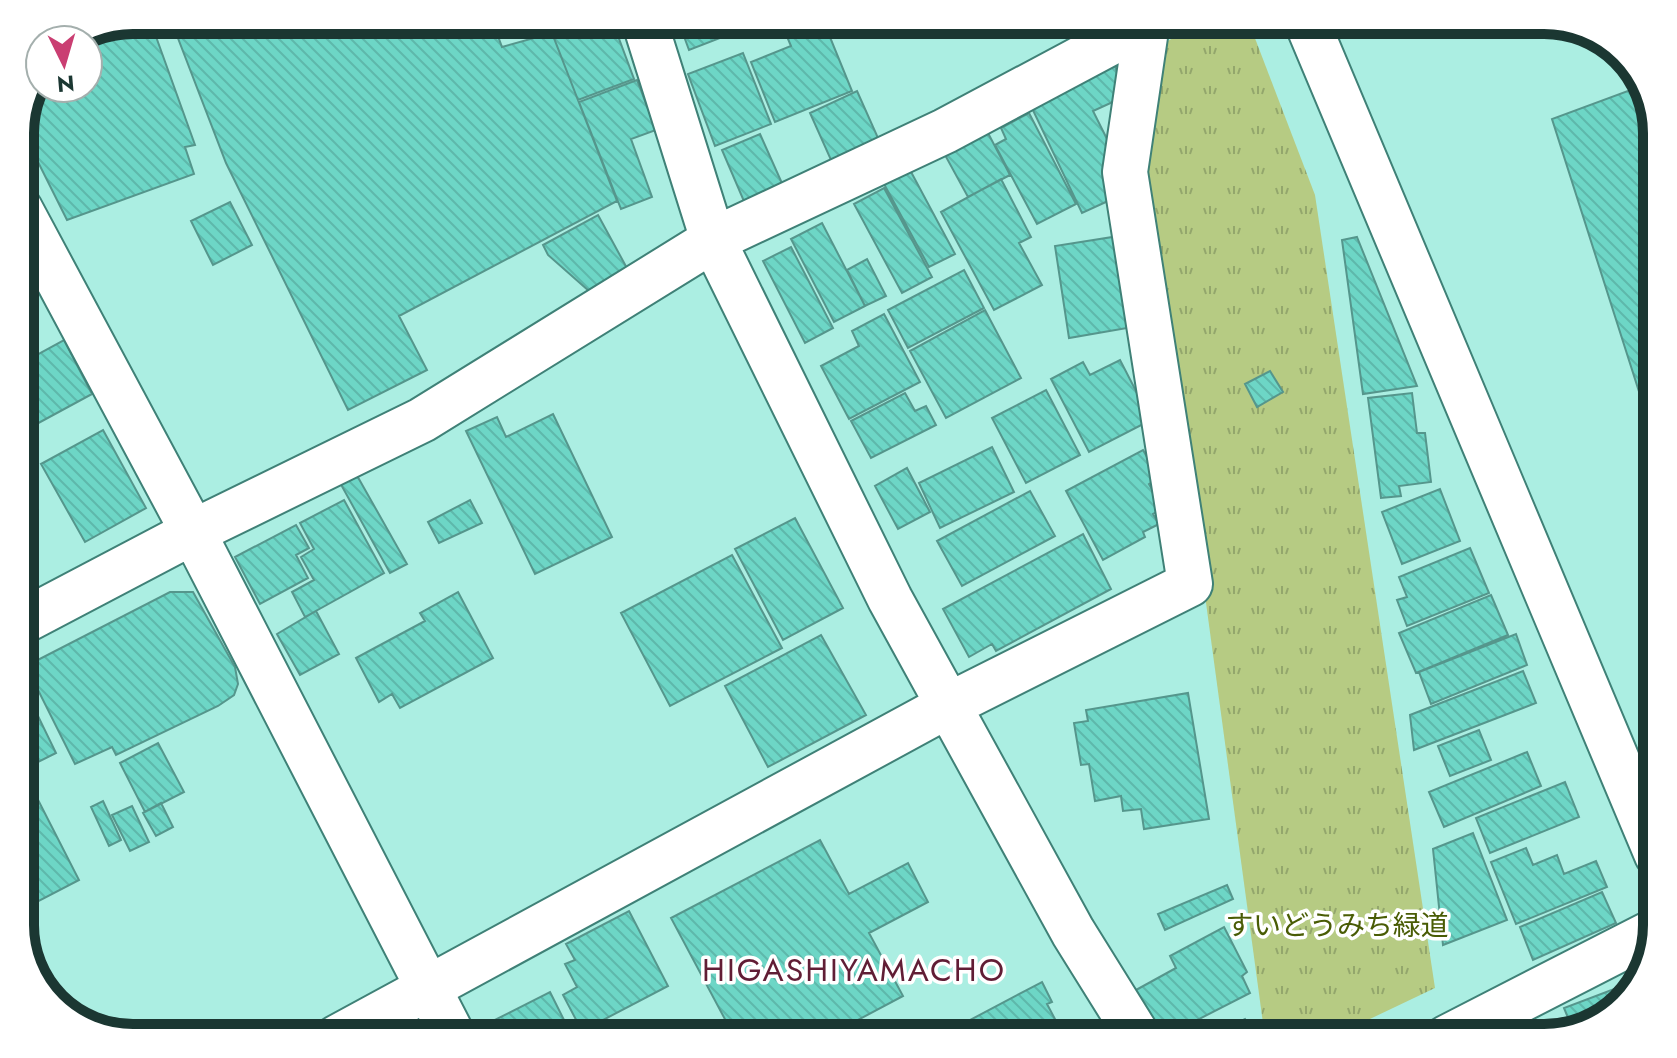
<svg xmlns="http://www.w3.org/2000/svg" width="1677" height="1058" viewBox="0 0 1677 1058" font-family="Jost,'Noto Sans JP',sans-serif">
	<defs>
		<pattern id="park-tufts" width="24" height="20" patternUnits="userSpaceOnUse" patternTransform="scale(2)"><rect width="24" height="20" fill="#b6cb83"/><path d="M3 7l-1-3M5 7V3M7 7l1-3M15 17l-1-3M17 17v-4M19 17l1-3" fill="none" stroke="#93a66c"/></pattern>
		<pattern id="building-back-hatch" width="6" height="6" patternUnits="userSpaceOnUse" patternTransform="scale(2)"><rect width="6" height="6" fill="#6dd6c6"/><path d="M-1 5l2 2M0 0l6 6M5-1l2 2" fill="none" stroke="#5eb8ab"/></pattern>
	</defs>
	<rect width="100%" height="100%" fill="#abeee2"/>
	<path fill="url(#park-tufts)" d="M1205,20H1248L1315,195L1435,988L1330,1038H1265L1148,175L1166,42Z"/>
	<path fill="url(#building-back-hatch)" stroke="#55968c" stroke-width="2" d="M133,20H150L195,145L185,147L194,174L67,220L20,126L40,82V88H88V40H84Z
		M171,20H492L502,47L552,33L617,201L399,316L427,370L348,410L226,163Z
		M496,20H529L500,31Z
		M584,20H612L634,79L578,100L552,33Z
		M678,20H748L751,26L689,50Z
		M780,20H823L852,91L775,122L751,62L791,46Z
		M743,53L771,124L715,146L688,74Z
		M1114,64L1120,79L1115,101L1093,111L1109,143L1108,201L1082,213L1030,104Z
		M637,80L656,130L631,139L652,197L621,209L579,102Z
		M1644,85L1657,126V448L1552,119Z
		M857,91L878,138L831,160L810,113Z
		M1029,113L1076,204L1037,224L995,145L1006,139L1001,128Z
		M988,133L1010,175L968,197L945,155Z
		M760,134L785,190L746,206L722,150Z
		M910,170L955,254L929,267L884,184Z
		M1001,179L1031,237L1019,243L1042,285L994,310L941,212Z
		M884,188L932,277L902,293L854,204Z
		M230,202L252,245L213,265L191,221Z
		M598,215L628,270L589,291L548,255L543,245Z
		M822,223L865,306L834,322L791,239Z
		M1119,236L1133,327L1069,338L1055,246Z
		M1357,237L1417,386L1363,394L1342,240Z
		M791,247L833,328L805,343L763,261Z
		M867,259L886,296L865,306L847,270Z
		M964,270L984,308L908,348L888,310Z
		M985,310L1021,378L946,418L910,351Z
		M884,314L920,382L849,419L821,366L859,346L852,331Z
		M64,340L92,394L20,433V364Z
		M1120,360L1151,420L1089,452L1051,379L1083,362L1090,375Z
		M1270,371L1283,392L1257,407L1245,384Z
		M1046,390L1080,455L1026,483L992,418Z
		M905,393L915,411L926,406L936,425L871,458L851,421Z
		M1412,393L1417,433H1425L1431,482L1399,486L1401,496L1381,498L1368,398Z
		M553,414L612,537L535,574L466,431L497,417L506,437Z
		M103,430L146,508L85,542L41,464Z
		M992,447L1014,492L940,528L919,483Z
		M1143,450L1159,478L1149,484L1163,509L1153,514L1159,524L1143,532L1145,537L1103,560L1066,491Z
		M907,468L930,512L898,529L875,486Z
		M355,472L407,564L390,573L339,481Z
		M1440,489L1460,541L1402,564L1382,512Z
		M1030,491L1055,536L962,586L937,541Z
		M344,500L384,573L305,617L292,592L314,580L301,557L314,549L300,523Z
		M470,500L482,523L439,543L428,522Z
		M20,510L36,539L20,547Z
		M795,518L843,608L783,640L735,549Z
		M296,525L309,548L296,555L308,578L260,604L235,557Z
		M1083,534L1111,589L996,651L992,644L969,657L943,609Z
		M1470,548L1489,593L1407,626L1397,600L1407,597L1399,577Z
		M732,555L782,648L670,706L621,613Z
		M170,592H193L235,667L238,684L234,695L218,706L116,755L112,747L75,764L26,666Z
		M458,592L493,658L400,708L392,694L379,702L356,658L425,621L420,613Z
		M1491,595L1508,635L1416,673L1399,633Z
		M316,611L339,654L300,675L277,634Z
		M1516,634L1527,665L1431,704L1419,672Z
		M821,635L866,715L768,767L725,686Z
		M1523,671L1536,703L1414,750L1410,715Z
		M20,679L56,753L26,768L20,757Z
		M1188,693L1209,819L1144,829L1141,809L1123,811L1121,796L1095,801L1089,764L1081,765L1074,723L1088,721L1086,710Z
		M1479,730L1491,760L1450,776L1438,746Z
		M158,743L184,792L145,812L120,763Z
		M1527,752L1541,786L1444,827L1429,792Z
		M1565,782L1579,817L1490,853L1476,818Z
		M33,790L79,880L33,904L20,879V797Z
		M103,801L121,840L109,846L91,807Z
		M161,803L173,827L156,836L143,813Z
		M132,806L149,842L130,851L112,815Z
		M1473,833L1507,920L1443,945L1433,849Z
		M820,840L849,894L908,863L928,902L869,933L903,996L824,1038H735L671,918Z
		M1526,848L1533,865L1557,855L1564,874L1596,861L1607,887L1516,924L1491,862Z
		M1227,885L1233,899L1165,930L1158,914Z
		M1602,892L1616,923L1533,960L1520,927Z
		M629,911L668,986L582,1031L563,995L577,987L565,964L575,960L566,944Z
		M1224,927L1247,972L1242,976L1250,993L1162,1038L1136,990L1176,968L1170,956Z
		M1638,980V987L1600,1023L1573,1030L1564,1008Z
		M1042,982L1052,1002L1047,1004L1065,1038H936Z
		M550,992L573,1038H487L481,1027Z
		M1245,1019L1255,1038H1213L1211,1035Z"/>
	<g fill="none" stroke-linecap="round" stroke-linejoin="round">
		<defs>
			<path id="street" d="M644,20L713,240L890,599L1073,932L1139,1038
				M1306,20L1657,855
				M20,209L193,532L454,1038
				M20,623L193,532L422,420L713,240L945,131L1153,20
				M336,1038L949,705L1190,584L1125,172L1147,23
				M1446,1038L1655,931"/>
		</defs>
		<use href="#street" stroke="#3f8177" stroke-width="48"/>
		<use href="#street" stroke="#fff" stroke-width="44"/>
	</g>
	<g text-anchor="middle" stroke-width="7" stroke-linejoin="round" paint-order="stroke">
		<g font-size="28" fill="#495c05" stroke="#fff">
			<text x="1337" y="935">すいどうみち緑道</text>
		</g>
		<g font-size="32" letter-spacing="2" fill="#611d35" stroke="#fff">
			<text x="854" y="981">HIGASHIYAMACHO</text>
		</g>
	</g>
	<path d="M0 0H1677V1058H0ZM133 34H1544A99 99 0 0 1 1643 133V925A99 99 0 0 1 1544 1024H133A99 99 0 0 1 34 925V133A99 99 0 0 1 133 34Z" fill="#fff" fill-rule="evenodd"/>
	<path fill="none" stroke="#1b3732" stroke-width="10" d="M133 34H1544A99 99 0 0 1 1643 133V925A99 99 0 0 1 1544 1024H133A99 99 0 0 1 34 925V133A99 99 0 0 1 133 34Z"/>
	<g transform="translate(64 64) rotate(175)"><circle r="38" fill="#ffffff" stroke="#a4afad" stroke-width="2"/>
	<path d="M0-6L14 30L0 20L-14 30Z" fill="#ca3e72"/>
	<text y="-12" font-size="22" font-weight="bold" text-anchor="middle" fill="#1b3732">N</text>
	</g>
</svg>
